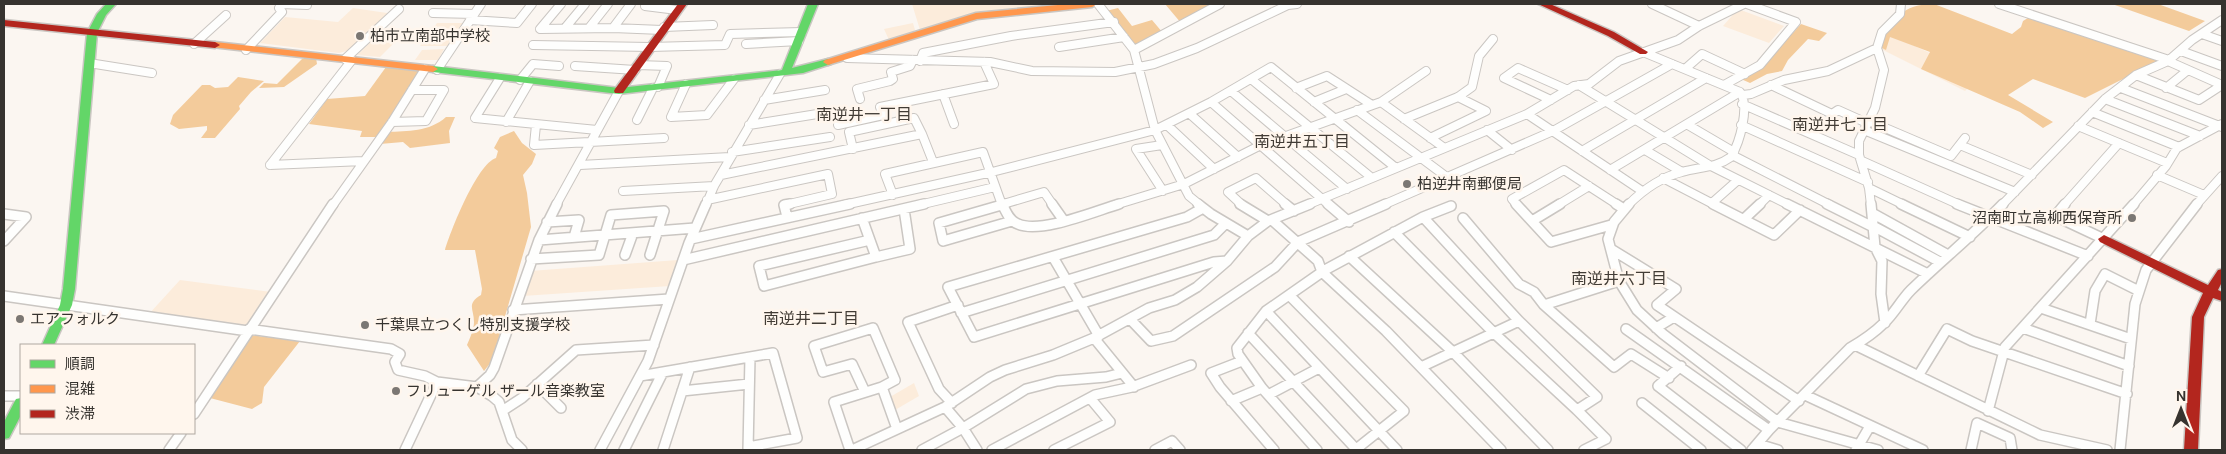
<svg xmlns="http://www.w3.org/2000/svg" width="2226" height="454" viewBox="0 0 2226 454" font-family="'DM Sans','Noto Sans JP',sans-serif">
	<rect width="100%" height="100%" fill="#fbf6f1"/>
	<path fill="#fcecdb" d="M912,4H1067C1012,8 972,13 920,30Z
		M353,8L387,13L389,15L350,50L339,53L260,43L285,17L338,22Z
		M1738,9L1784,26L1769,43L1723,26Z
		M437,23H467L451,46H420Z
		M913,23L915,30L913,32L889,40L884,29Z
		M1884,32L1980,76L1965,91L1879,48Z
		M375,38L397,40L380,57L357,55Z
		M444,49L438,60H415L422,50Z
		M678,260L670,286L523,296L530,271Z
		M180,280L271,292L247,328L148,315Z
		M914,383L919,396L895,410L890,397Z"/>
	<path fill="#f3cb9b" d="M1165,4H1218L1181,23Z
		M1934,4L2012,34L2021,27L2023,21L2031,16L2161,60L2085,98L2033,79L2008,95L2053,122L2043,128L2020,112L1921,69L1930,52L1890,37L1886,50L1880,47C1892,19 1902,4 1934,4Z
		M2112,4H2158L2205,21L2189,31Z
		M1118,8L1132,26L1152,20L1163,33L1134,48L1106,11Z
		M1801,24L1827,33L1819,41L1808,39L1788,60L1782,71L1767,74L1750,83L1741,79L1763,66Z
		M316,58L317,64L284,87L259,88L264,83L277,84L302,59Z
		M386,67L419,70L405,96L376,137H360L362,131L309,124L327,99L365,96Z
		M238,77L264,81L251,92L239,106L240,109L215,138H201L207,130V126L179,129L170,124L173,115L202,85H210L215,88L228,87Z
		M446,117H455L449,131L450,143L410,148L403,142L380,144L387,132C408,131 429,132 446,117Z
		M514,131L522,143L536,154L532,164L523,175L527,193L531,227L492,361L484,371L467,345C470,338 474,329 474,322C474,309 466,304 481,295L482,289L475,250H445C451,230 477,164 496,158L498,151L494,148L500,137Z
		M250,335L300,341L264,387L262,403L252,409L210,398Z"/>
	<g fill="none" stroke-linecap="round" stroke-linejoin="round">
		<defs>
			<path id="street-far1" d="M281,4L307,5
				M561,4L540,29L613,28L662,30
				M1098,4L1134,50L1155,130L1189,196L1200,205
				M1652,4L1699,26
				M1999,4L2169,60
				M645,6L677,10
				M433,13L474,14
				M470,20L517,23L532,4
				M664,27L713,25
				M565,28L585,4
				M589,28L608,4
				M613,28L631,4
				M2202,34L2222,41
				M194,44L226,15
				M746,44L799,41
				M533,45L650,47L725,45L730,34L802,32
				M1059,47L1124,37
				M246,50L282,12L279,8L282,4
				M1134,50L1220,4
				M2181,51L2222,66
				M847,58L990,62L1032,71L1115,72L1154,64L1197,48L1288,5L1297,4
				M345,59L399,9
				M920,61L923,53L1011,36L1114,22
				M2168,61L2222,85
				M89,63L152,73
				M638,65L667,66L658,87
				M575,66L635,70
				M1685,69L1702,54L1745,74
				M437,70L481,4
				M2136,75L2199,100L2222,85
				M500,78L475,118L597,130
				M1251,79L1372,178
				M520,80L533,64L559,66
				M686,84L671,117L707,115L734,79
				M1579,85L1709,165L1789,205
				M1724,85L1760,65L1796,22L1747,4
				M1771,85L1832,114L1838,110L1867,123
				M1296,88L1327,76L1372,105
				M2121,88L2222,127
				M2166,88L2188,70
				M1231,91L1347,189
				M943,94L954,124
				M1743,95L1751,94L1784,80L1828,71L1877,48
				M860,99L857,89L890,81L893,79L891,72L910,66L913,60
				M2105,99L2200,136
				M764,100L825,90
				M1551,100L1504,78L1518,68L1568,90
				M1211,102L1329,205
				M1314,102L1346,89
				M1381,102L1443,147
				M1742,104L1859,155
				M1357,110L1448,178
				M2092,112L2179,147
				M1190,114L1238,157
				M1527,114L1642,191
				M1404,119L1458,97L1472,87L1479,56L1493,39
				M637,120L653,88
				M1869,121L1951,156L1965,138
				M392,122L426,121L444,90H412
				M506,122L530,81
				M536,125L534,145L664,138
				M749,125L836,111
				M838,125L883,115L880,107L994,84L984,62
				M1167,125L1214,169
				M1688,125L1734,152
				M1741,125L1868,182
				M2078,126L2167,163
				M1487,130L1512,150
				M1864,130L2015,192
				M1430,138L1486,111L1458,97
				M1162,145L1136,149L1163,191
				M1960,145L2032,175
				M853,149L849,132L914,118L922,134
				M1645,150L1682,172
				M1582,151L1706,78
				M732,152L830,137
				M1732,155L1830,205
				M1862,161L1960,205
				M270,165L352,60
				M270,165L363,161
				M580,165L730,157
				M1610,170L1740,92
				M721,175L922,134L933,162
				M2157,175L2204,195
				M1663,178L1715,205
				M1869,188L1904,205
				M623,191L714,186
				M893,195L885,174L983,152L1002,205
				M707,200L828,174L832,194L785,205
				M1712,203L1738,180
				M333,205L392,122L425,69
				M556,205L619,91
				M706,205L714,186L780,74
				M844,205L992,172L1155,130L1211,102L1271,67L1396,168
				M919,205L995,187
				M1000,205L1044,192L1053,205
				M1115,205L1184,184L1261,145L1381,102L1426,71
				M1242,205L1228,192L1256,178L1287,205
				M1307,205L1527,114L1574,86L1589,84L1619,61L1678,40L1699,26L1744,4
				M1383,205L1553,131L1672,64
				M1517,205L1512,199L1564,170L1618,205
				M1558,205L1589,186
				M1628,205C1643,190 1661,177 1682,172C1699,167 1716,168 1731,157C1740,142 1750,106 1740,92L1643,52
				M1759,205L1769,195
				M1871,205L1869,188L1859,155V141L1875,108L1884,70L1877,48L1882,32L1900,14L1901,4
				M2002,205L2105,99L2136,75L2168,61L2192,40L2222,20
				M2064,205L2119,143
				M2133,205L2166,166L2177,148L2222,124
				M2196,205L2222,176"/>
			<path id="street" d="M1002,204C1006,211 1009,221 1018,224C1041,234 1095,211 1119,204
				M1005,204L939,223L943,241L1012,221
				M1052,204L1064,221
				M1198,204L1211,214L1248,236
				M1240,204L1268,221
				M1285,204L1294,211
				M1328,204L1349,222
				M1516,204L1551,242L1611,225
				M1616,204L1624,209
				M1629,204L1614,222L1608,239L1619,281L1637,310L1663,334L1778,422L1878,450
				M1713,204L1774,235L1800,210
				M1787,204L1928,274
				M1827,204L1873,227
				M1871,204L1875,247L1882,261L1881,294L1885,323
				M1901,204L1970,237
				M1957,204L2088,256
				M2065,204L2055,216L2104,239
				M1203,208L1187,217L948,287L974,337L1214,262L1227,261
				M1872,213L1948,255
				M4,214L26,217L4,241
				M787,217L784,205L790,204
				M1423,217L1519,321L1597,397L1577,410L1606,439L1584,450
				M862,218L876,257L910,249L904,209
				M1463,218L1519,284L1534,292L1544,305L1614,367L1631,354L1669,378
				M1744,219L1760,204
				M1272,220L1318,261L1322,272L1386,331L1501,450
				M1532,221L1560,204
				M547,222L579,220L574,237
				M1873,226L1940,262
				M1394,232L1494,333L1577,410
				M691,239L850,204
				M539,240L695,228
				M870,240L759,266L764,286L876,257
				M1611,249L1676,289L1657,305L1799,401
				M625,255L633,233
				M1349,256L1453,352L1548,450
				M1053,257L1099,336
				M531,259L599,255L611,215L664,211L650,255
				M683,260L924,204
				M1323,271L1423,217L1451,206
				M1289,295L1404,411L1355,450
				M4,296L248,331
				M1544,305L1619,281
				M2041,308L2131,339
				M513,310L669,299
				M1266,311L1397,450
				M961,313L1214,235L1226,223
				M1130,319L1151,341L1173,336L1275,267L1298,242L1386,204
				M2090,324L2095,291L2105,274L2139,291
				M1656,328L1674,317
				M2023,328L2129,366
				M249,329L391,349L400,354L395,362L398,370L425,376L437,382L477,387L492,396L499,402L512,440L522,450
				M1626,329L1769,430
				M1248,333L1356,449
				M1094,338L1134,387
				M1855,345L2040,435L2107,450
				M1242,361L1211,373L1220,387L1274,450
				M1681,366L1658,386L1741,450
				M1421,367L1519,321
				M640,376L773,353L797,438L748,447
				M1918,376L1947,329L1972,341L2127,394
				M537,384L561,408
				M477,387L490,375L494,368L539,240L557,204
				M682,391L749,384
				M865,392L852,364L823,372L814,346L873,328L895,380L882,387
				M1268,395L1319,368
				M1805,395L1923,450
				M4,396H21
				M1231,401L1262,388
				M952,403L939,389L908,322L958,305
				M1642,403L1701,450
				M945,407L963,428L977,450
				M502,411L522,398L576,350L654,345
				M1988,411L2005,347L2134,204
				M194,414L333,204
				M1758,444L1778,450
				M169,450L181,433
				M405,450L437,382
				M600,450L648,361L689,243L706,204
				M624,450L663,372
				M663,450L690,367
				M748,450L750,357
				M850,450L834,402L882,387L897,429
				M852,450L945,407L990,377L1005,370L1053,355L1094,338L1149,308L1175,300L1197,287L1227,261L1248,236L1268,221L1310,204
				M922,450L963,428L1026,389L1057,381L1106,377L1122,373
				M992,450L1095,395L1132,387L1191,365
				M1054,450L1110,422L1090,398
				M1155,450L1172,441L1180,450
				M1317,450L1262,388L1238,354L1237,348L1266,311L1322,272
				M1752,450L1769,430L1850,348C1862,341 1874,333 1884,323C1894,314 1901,300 1911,290C1941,261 1974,234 2003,204
				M1856,450L1870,426
				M1971,450L1977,423L2010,438L2012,450
				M2120,450L2135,304L2146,270L2197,204"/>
			<path id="fast" d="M106,4H116L106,15L97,33L75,289L72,305L54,345H42L60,305L63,289L87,33L97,14Z
				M808,4H818L792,68L828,59L833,62L831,64L803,73L619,94L433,72L428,69L433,66L619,88L782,70Z
				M21,398V415L9,438L4,439V422L16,399Z"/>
			<path id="slow" d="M1068,4H1097L1092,7L977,19L831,64L828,65L823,62L825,60L976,13Z
				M215,42L433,66L438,69L433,72L212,47V43Z"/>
			<path id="jam" d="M678,4H687L623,93H615L614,91L615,89Z
				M1538,4H1550L1614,32L1648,52L1646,54H1640L1608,36Z
				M4,20L215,42L220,45L215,48L4,26Z
				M2104,235L2208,285L2218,270L2222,269V282L2218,290L2222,292V301L2213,298L2204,317L2198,450H2184L2192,317L2203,293L2100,242L2098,239Z"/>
		</defs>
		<use href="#street-far1" stroke="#cac6c2" stroke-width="10"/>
		<use href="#street" stroke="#cac6c2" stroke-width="12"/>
		<use href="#fast" stroke="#cac6c2" stroke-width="3"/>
		<use href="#slow" stroke="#cac6c2" stroke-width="3"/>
		<use href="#jam" stroke="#cac6c2" stroke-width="3"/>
		<use href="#street-far1" stroke="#fefefd" stroke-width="8"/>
		<use href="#street" stroke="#fefefd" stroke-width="9"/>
		<use href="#fast" fill="#63d668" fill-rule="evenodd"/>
		<use href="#slow" fill="#ff974d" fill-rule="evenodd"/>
		<use href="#jam" fill="#b3261e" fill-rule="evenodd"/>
	</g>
	<g fill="#7b7773" stroke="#fff6ed" stroke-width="2">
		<circle cx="360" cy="36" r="5"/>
		<circle cx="1407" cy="184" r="5"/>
		<circle cx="2132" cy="218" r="5"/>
		<circle cx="20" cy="319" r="5"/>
		<circle cx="365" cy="325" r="5"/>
		<circle cx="396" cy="391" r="5"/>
	</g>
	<g text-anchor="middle" stroke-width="5" stroke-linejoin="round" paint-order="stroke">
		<g font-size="15" fill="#36332f" stroke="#fff6ed" text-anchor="start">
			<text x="370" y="41">柏市立南部中学校</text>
			<text x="1417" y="189">柏逆井南郵便局</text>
			<text x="2122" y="223" text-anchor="end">沼南町立高柳西保育所</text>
			<text x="30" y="324">エアフォルク</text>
			<text x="375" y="330">千葉県立つくし特別支援学校</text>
			<text x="406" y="396">フリューゲル ザール音楽教室</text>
		</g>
		<g font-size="16" fill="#423c35" stroke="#fff6ed">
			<text x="864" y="120">南逆井一丁目</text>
			<text x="1840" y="130">南逆井七丁目</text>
			<text x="1302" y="147">南逆井五丁目</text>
			<text x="1619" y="284">南逆井六丁目</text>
			<text x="811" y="324">南逆井二丁目</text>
		</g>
	</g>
	<rect width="2226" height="454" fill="none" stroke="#36332f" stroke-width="10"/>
	<rect x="20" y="344" width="175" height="90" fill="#fff6ed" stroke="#afa8a1"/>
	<rect x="30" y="360" width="25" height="8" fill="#63d668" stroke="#afa8a1"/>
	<text x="65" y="369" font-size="15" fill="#36332f">順調</text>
	<rect x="30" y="385" width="25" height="8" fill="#ff974d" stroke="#afa8a1"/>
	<text x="65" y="394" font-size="15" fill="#36332f">混雑</text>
	<rect x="30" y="410" width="25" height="8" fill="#b3261e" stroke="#afa8a1"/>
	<text x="65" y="419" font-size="15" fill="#36332f">渋滞</text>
	<g transform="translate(2181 409)" stroke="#fff6ed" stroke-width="4" paint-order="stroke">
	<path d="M0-4L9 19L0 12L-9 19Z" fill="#36332f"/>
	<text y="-8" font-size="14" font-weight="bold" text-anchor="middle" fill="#36332f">N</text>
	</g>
</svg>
